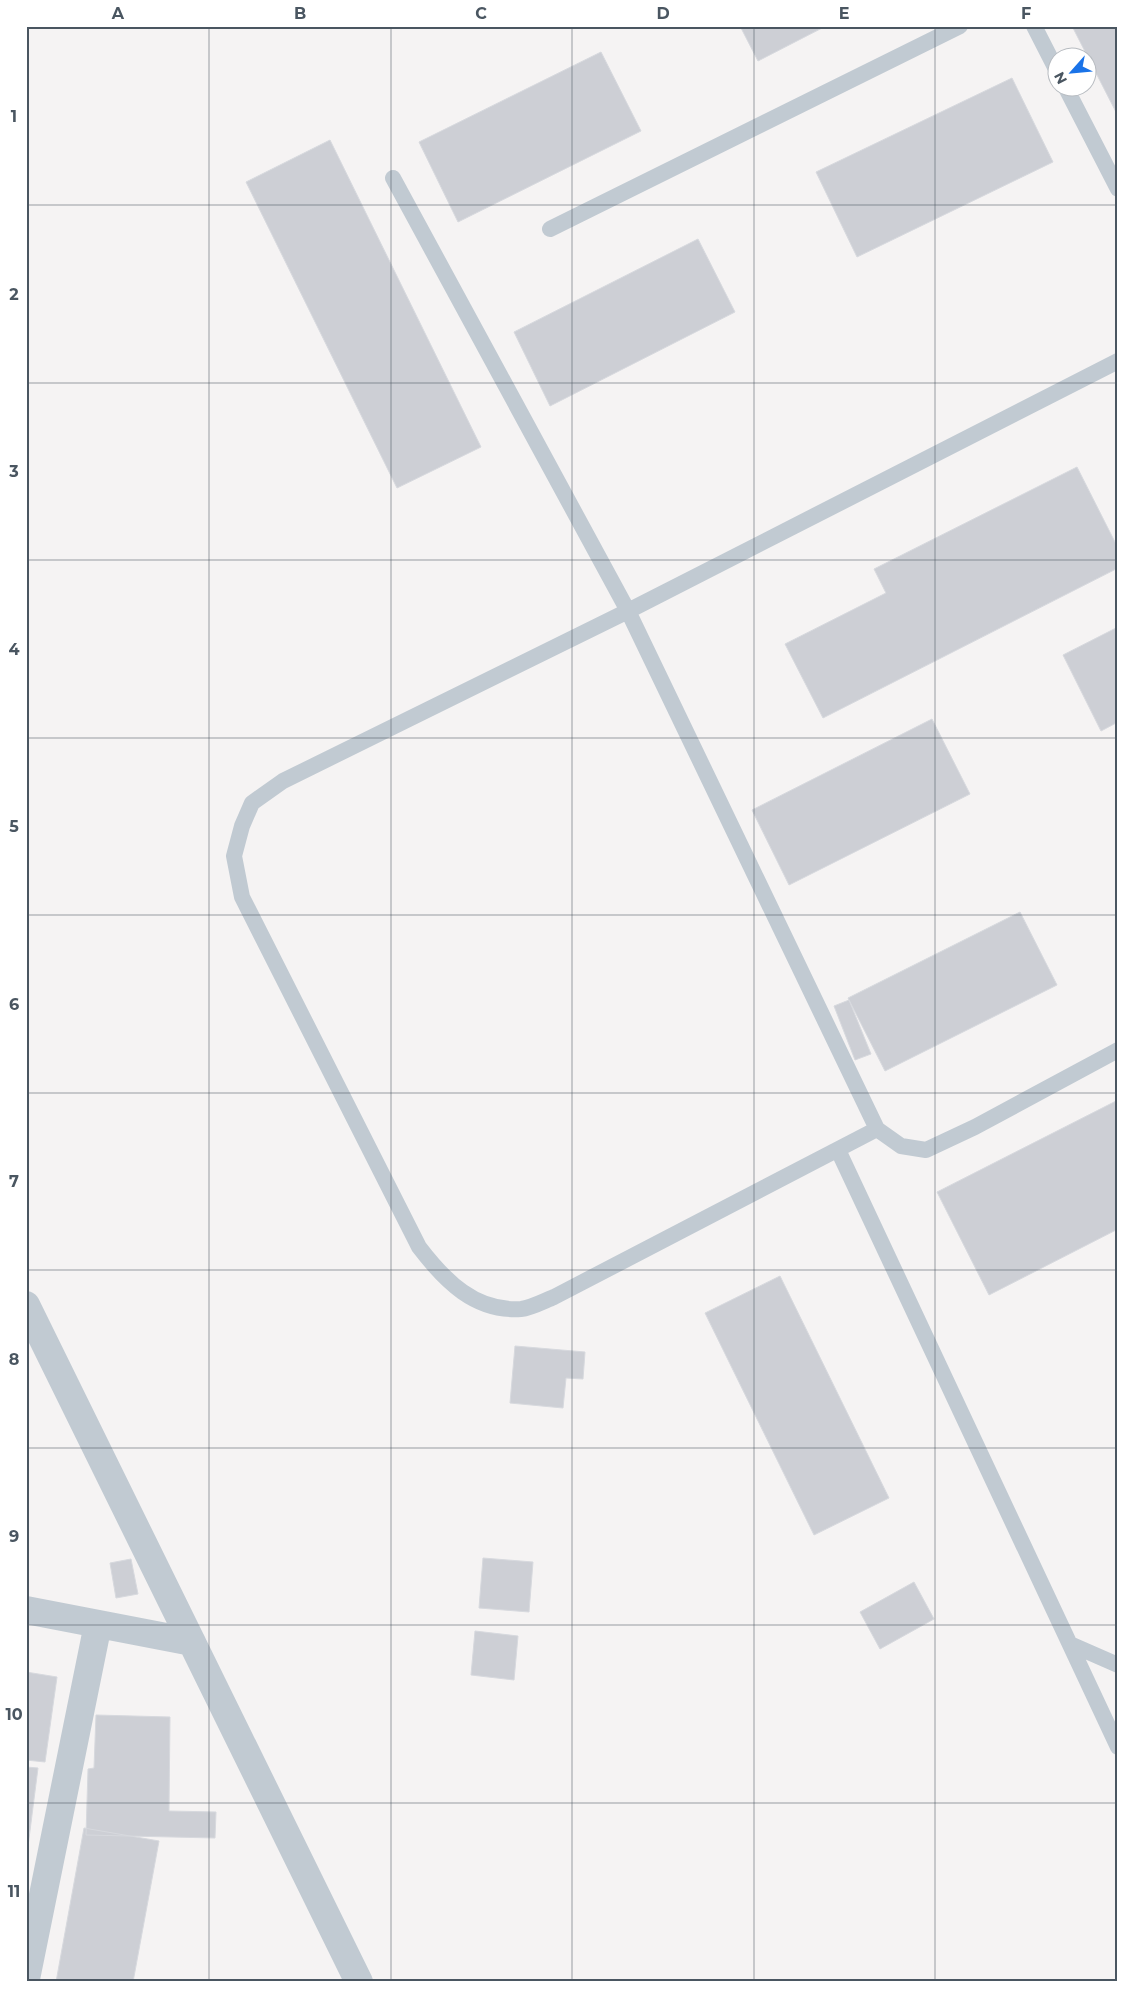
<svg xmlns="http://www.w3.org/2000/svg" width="1144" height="2008" viewBox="0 0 1144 2008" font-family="Montserrat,sans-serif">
	<rect width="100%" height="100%" fill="#f5f3f3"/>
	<path fill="#cdcfd5" stroke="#d7d9de" d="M740,26H826L758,61Z
		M1072,26H1118V116Z
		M601,52L641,131L458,222L419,142Z
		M1012,78L1053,162L857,257L816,172Z
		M330,140L481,447L397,488L246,182Z
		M698,239L735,312L550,406L514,332Z
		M1077,467L1118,548V568L823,718L785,644L886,593L874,569Z
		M1118,627V722L1101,731L1063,655Z
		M932,719L970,794L789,885L752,810Z
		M1020,912L1057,985L885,1071L848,998Z
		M849,1000L871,1054L855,1060L834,1006Z
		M1118,1100V1229L989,1295L937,1192Z
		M780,1276L889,1498L814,1535L705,1313Z
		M515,1346L585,1352L583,1379L566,1378L563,1408L510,1403Z
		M483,1558L533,1562L529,1612L479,1608Z
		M131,1559L138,1594L116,1598L110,1563Z
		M914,1582L934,1619L880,1649L860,1612Z
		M475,1631L518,1636L514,1680L471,1675Z
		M26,1672L57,1677L45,1762L26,1760Z
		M96,1715L170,1717L169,1811L216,1812L215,1838L86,1835L88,1769L94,1768Z
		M26,1767L38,1768L26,1862Z
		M84,1828L159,1841L133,1982H56Z"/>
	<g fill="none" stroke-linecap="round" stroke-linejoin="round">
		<path stroke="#c1cad2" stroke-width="16" d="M1034,26L1056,69
			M1066,88L1118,189
			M393,178L628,611L877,1129L901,1146L926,1150L975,1127L1118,1050
			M550,229L960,26
			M877,1129L554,1297C544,1301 531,1308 521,1309C475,1312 445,1281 419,1247L242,897L234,856L242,826L252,803L283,781L628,611L1118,361
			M838,1150L1118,1747
			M1070,1644L1118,1665"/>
		<path stroke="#c1cad2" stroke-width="28" d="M26,1305L359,1982
			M26,1610L192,1642
			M26,1979L98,1624"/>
	</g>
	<path fill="none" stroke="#4a5661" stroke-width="1" stroke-opacity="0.55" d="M209,26V1982M391,26V1982M572,26V1982M754,26V1982M935,26V1982M26,205H1118M26,383H1118M26,560H1118M26,738H1118M26,915H1118M26,1093H1118M26,1270H1118M26,1448H1118M26,1625H1118M26,1803H1118"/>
	<rect width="1144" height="2008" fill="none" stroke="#ffffff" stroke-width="55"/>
	<g transform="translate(1072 72) rotate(243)"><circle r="24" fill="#ffffff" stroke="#b7bbc0"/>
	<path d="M0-4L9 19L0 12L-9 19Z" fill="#1a73e8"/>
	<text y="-8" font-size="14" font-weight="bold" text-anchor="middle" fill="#4a5661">N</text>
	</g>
	<rect x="28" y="28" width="1088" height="1952" fill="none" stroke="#4a5661" stroke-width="2"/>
	<g font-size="16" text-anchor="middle" font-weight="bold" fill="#4a5661">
		<text x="118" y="19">A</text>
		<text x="300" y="19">B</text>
		<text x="481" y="19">C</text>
		<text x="663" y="19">D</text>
		<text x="844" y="19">E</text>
		<text x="1026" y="19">F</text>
		<text x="14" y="122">1</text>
		<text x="14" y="300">2</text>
		<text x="14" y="477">3</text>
		<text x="14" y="655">4</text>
		<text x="14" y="832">5</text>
		<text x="14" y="1010">6</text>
		<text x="14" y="1187">7</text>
		<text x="14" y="1365">8</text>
		<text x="14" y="1542">9</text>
		<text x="14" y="1720">10</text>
		<text x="14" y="1897">11</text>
	</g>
</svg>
